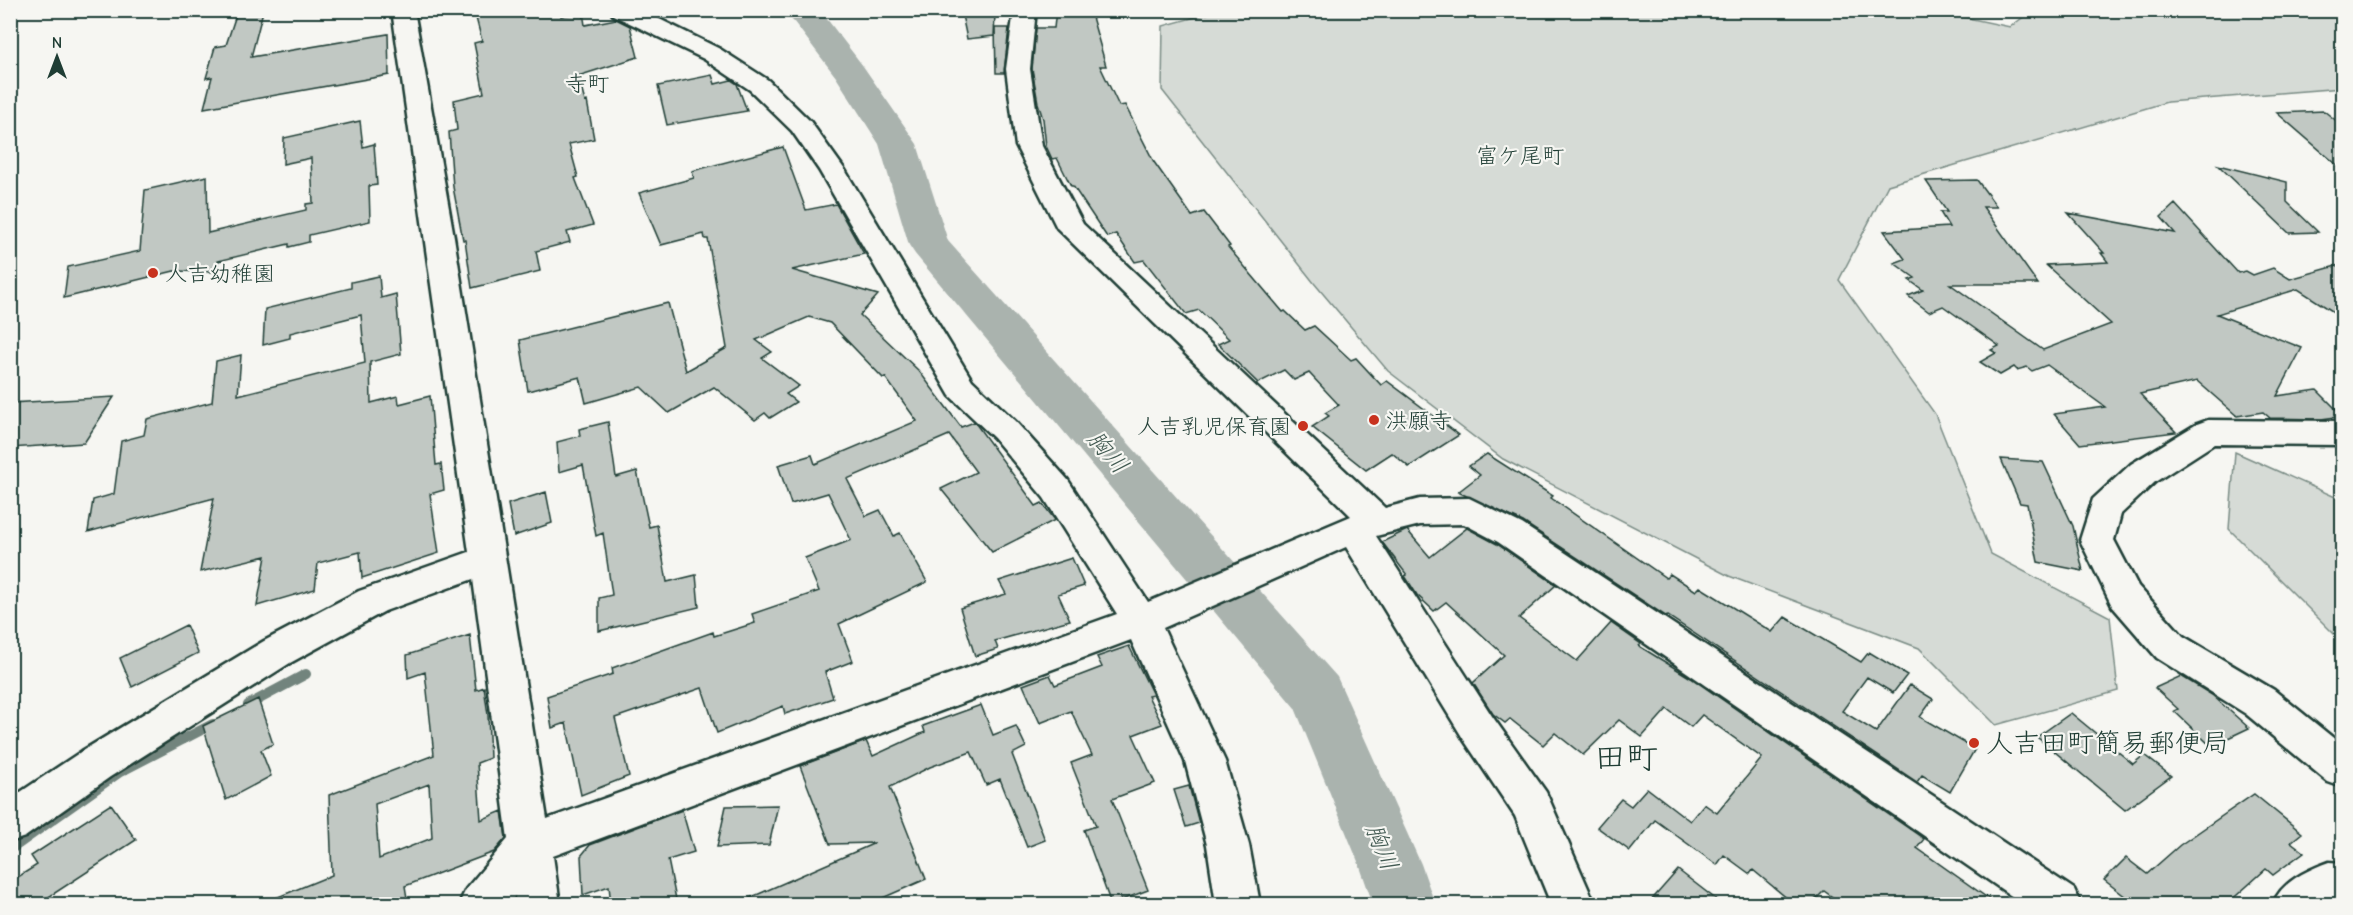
<svg xmlns="http://www.w3.org/2000/svg" width="2353" height="915" viewBox="0 0 2353 915" font-family="'Comic Neue','Klee One',sans-serif">
	<rect width="100%" height="100%" fill="#f6f6f2"/>
	<filter id="ink" filterUnits="userSpaceOnUse"><feTurbulence type="fractalNoise" baseFrequency=".0167" numOctaves="2"/><feDisplacementMap in="SourceGraphic" scale="12" xChannelSelector="R" yChannelSelector="G"/><feConvolveMatrix kernelMatrix="1 2 1 2 8 2 1 2 1" color-interpolation-filters="sRGB"/></filter>
	<g filter="url(#ink)">
		<path fill="#d6dbd6" stroke="#7a8c85" stroke-width="1.5" d="M1935,11L2010,27L2033,10L2342,11V88L2167,102L1888,185L1839,280L1935,414L1991,554L2110,617L2118,691L1996,725L1919,648L1729,576L1503,459L1388,371L1314,283L1162,90L1163,26L1217,11Z
			M2235,452L2342,500V642L2229,529Z"/>
		<g fill="none" stroke-linecap="round" stroke-linejoin="round">
			<path stroke="#72847d" stroke-width="10" d="M248,705L306,674
				M10,850L120,772L213,724"/>
			<path fill="#aab3ae" fill-rule="evenodd" d="M782,10H820L863,66L917,144L948,241L1337,677L1421,864L1435,904H1373L1359,864L1295,708L915,254L909,245L879,144L836,77L794,22Z"/>
		</g>
		<path fill="#c1c8c3" stroke="#1f3d34" stroke-width="1.5" fill-rule="evenodd" d="M474,10H561V16L583,12L585,25L616,19L630,26L638,57L578,76L585,102L587,101L594,139L569,144L578,177L575,178L593,225L567,232L570,242L536,251L540,271L472,288L465,240H463L453,187L449,132L457,130L454,100L484,93L474,43L482,41Z
			M1056,10H1090L1106,66H1100L1119,106L1125,105L1154,162L1192,216L1204,212L1230,246L1228,247L1283,312L1285,311L1305,330L1314,326L1351,360L1356,358L1381,385L1387,381L1459,435L1409,467L1392,453L1366,470L1312,427L1329,416L1325,413L1339,405L1309,373L1294,380L1284,370L1258,383L1218,344L1229,339L1199,310L1186,314L1144,260L1135,262L1116,234L1107,237L1073,186H1071L1057,158L1052,159L1046,146L1043,119L1038,103L1032,69L1036,28H1054Z
			M263,11L251,57L388,34L389,75L204,108L212,77L206,78L215,47L226,45L236,15Z
			M995,14L994,36L967,39L962,15Z
			M995,28H1009L1004,73H996Z
			M712,75L715,84L731,80L737,84L747,111L667,125L658,86Z
			M2324,111L2343,126V170L2277,113Z
			M360,121L363,147L374,144L377,185L369,186L370,221L309,235V242L289,247V244L218,261L217,272L174,271L64,298L68,267L140,251L145,190L207,176L208,233L306,210V204L313,203L311,158L283,164L284,138Z
			M783,147L806,210L836,204L864,254L792,270L878,295L860,315L919,371L961,427L974,422L976,424L1036,506L1042,503L1055,520L992,552L941,489L976,472L949,435L847,479L866,516L880,510L894,536L900,533L927,582L839,624L853,661L825,672L833,698L785,714L783,706L717,733L702,688L615,718L629,776L581,795L566,723L552,728L547,696L613,674L612,668L713,632L714,636L755,623L752,614L819,591L805,558L851,540L828,493L791,504L778,465L812,455L815,464L917,421L885,377L883,378L830,323L809,317L756,340L772,352L762,358L799,386L786,394L796,402L770,418L765,413L755,420L714,387L669,413L641,387L586,403L580,377L528,391L520,340L668,303L686,371L727,348L708,239H705L704,234L661,245L639,193L694,178L692,171Z
			M2218,165L2287,182V202L2318,232L2289,233Z
			M1977,180L1997,207H1983L2038,284H1950L2043,350L2111,324L2046,265L2108,262L2101,253H2104L2068,213L2175,233L2161,217L2175,204L2238,273L2246,271L2253,275L2273,268L2290,279L2343,264V318L2298,289L2217,314L2302,348L2277,396L2317,390L2343,416L2321,419L2270,418L2263,412L2237,416L2197,381L2140,394L2176,432L2080,444L2054,414L2105,407L2047,365L2032,371L2027,367L2017,370L2014,367L2000,375L1980,362L1996,353L1991,350L1999,346L1943,306L1929,312L1908,296L1923,290L1909,280L1915,278L1894,263L1905,259L1884,231L1949,227L1940,212H1947L1926,181Z
			M379,276L381,298L396,294L401,354L370,362L371,403L398,396L399,404L430,396L436,465L441,464L444,490L430,494L439,553L362,578L360,552L318,563L315,589L257,606L266,556L200,572L214,498L88,532L93,500L114,494L121,441L144,435L147,419L212,402L216,361L241,355L238,395L365,363L361,315L290,333V338L263,345L265,309L351,288V282Z
			M114,397L84,443L10,448V403Z
			M608,422L616,477L637,471L649,527L657,525L667,582L696,575L699,607L599,631V598L612,595L603,533L596,536L583,465L559,472L557,442L580,436L579,429Z
			M1487,454L1553,496L1551,498L1666,578L1670,574L1696,591L1700,587L1772,632L1785,617L1861,662L1869,652L1907,675L1893,693L1867,677L1842,711L1876,732L1910,685L1933,699L1920,717L1975,749L1950,792L1922,775L1917,782L1668,616L1667,617L1523,522L1458,492L1480,475L1469,466Z
			M2001,459L2043,462L2073,526L2083,571L2038,562L2027,504L2020,503Z
			M546,492L552,523L514,536L508,504Z
			M1467,528L1497,544L1556,585L1519,618L1577,661L1611,623L1641,644L1639,646L1691,678L1924,839L1917,848L1996,904H1842L1824,891L1811,904H1794L1753,870L1750,874L1724,855L1717,865L1655,820L1630,851L1597,827L1621,799L1631,806L1647,788L1690,821L1704,804L1717,813L1762,758L1702,715L1691,727L1667,709L1642,737L1619,720L1583,755L1555,733L1543,745L1510,719L1505,723L1493,714L1473,683L1504,655L1446,602L1434,611L1417,595L1405,576L1407,575L1382,542L1407,530L1430,557Z
			M1072,558L1084,586L1058,594L1070,620L995,641L998,649L975,656L960,608L1006,594L999,581Z
			M186,625L198,653L132,687L120,658Z
			M470,635L476,690L484,687L488,715L490,758L477,763L481,820L502,811L506,838L494,852L405,886L408,904H261L332,875L329,795L434,755L425,672L408,678L407,655ZM429,784L432,838L379,859L375,804Z
			M1129,646L1153,695L1148,696L1162,724L1133,735L1155,783L1112,799L1148,890L1111,904L1084,830L1096,826L1071,763L1092,755L1071,711L1040,723L1023,685L1050,675L1055,685L1102,667L1097,657Z
			M2181,676L2212,695L2249,728L2211,746L2174,711L2178,709L2155,688Z
			M258,699L273,744L261,750L271,776L226,800L203,726Z
			M981,705L993,735L1016,726L1026,747L1012,754L1045,840L1027,847L1000,779L986,785L971,752L930,767L890,787L926,879L869,904H736L875,843L830,844L800,766L866,741L873,756L925,732L923,726Z
			M2071,713L2133,764L2144,755L2171,776L2125,810L2037,737Z
			M1189,786L1199,823L1186,827L1174,790Z
			M2254,794L2302,833L2291,842L2304,852L2273,875L2266,869L2227,904H2135L2104,880L2126,858L2147,874L2180,845Z
			M111,804L136,840L38,904H10V882L37,865L31,856Z
			M778,805L769,845L717,847L726,806Z
			M682,810L694,852L668,860L677,904H611L609,886L583,895L581,856L590,845Z
			M1678,870L1722,904H1648Z"/>
		<g fill="none" stroke-linecap="round" stroke-linejoin="round">
			<defs>
				<path id="minor" d="M392,10H414L454,237L547,819L1117,614L1044,498L994,438L950,396L819,170L792,131L750,90L704,59L613,15L610,10H641L720,49L768,80L810,121L845,170L972,380L1016,422L1068,480L1148,602L1351,516L1057,228L1016,146L1006,69L1014,10H1036L1030,69L1042,146L1083,224L1385,508L1420,499L1469,498L1522,524L2074,889L2081,904H2023L1498,542L1464,524L1420,525L1376,536L1492,716L1546,792L1595,904H1551L1515,816L1464,740L1346,547L1163,628L1225,761L1249,845L1260,904H1216L1207,845L1185,761L1131,640L553,856L560,904H516L515,896L508,904H459L466,889L508,839L473,579L385,611L290,663L110,777L25,837L10,842V799L82,751L264,641L359,591L469,552Z
					M2208,420L2342,421V445L2214,444L2155,482L2121,514L2114,540L2138,586L2183,636L2274,690L2342,745V787L2328,782L2246,714L2157,658L2112,606L2080,540L2093,499L2131,464L2197,424Z
					M2329,862L2342,863V903L2273,904C2281,882 2307,870 2329,862Z"/>
			</defs>
			<use href="#minor" stroke="#1f3d34" stroke-width="5"/>
			<use href="#minor" fill="#f6f6f2" fill-rule="evenodd"/>
		</g>
	</g>
	<g fill="#c8321e" stroke="#f6f6f2" stroke-width="2">
		<circle cx="153" cy="273" r="6"/>
		<circle cx="1374" cy="420" r="6"/>
		<circle cx="1303" cy="426" r="6"/>
		<circle cx="1974" cy="743" r="6"/>
	</g>
	<g text-anchor="middle" stroke-width="4.5" stroke-linejoin="round" paint-order="stroke">
		<g font-size="22" fill="#1f3d34" stroke="#f6f6f2">
			<text x="587" y="91">寺町</text>
			<text x="1520" y="163">富ケ尾町</text>
		</g>
		<g font-size="22" fill="#1f3d34" stroke="#f6f6f2" text-anchor="start">
			<text x="165" y="281">人吉幼稚園</text>
			<text x="1386" y="428">洪願寺</text>
			<text x="1291" y="434" text-anchor="end">人吉乳児保育園</text>
		</g>
		<g font-size="24" font-style="italic" fill="#425a52" stroke="#f6f6f2">
			<text transform="translate(1108 452) rotate(49)" y="8">胸川</text>
			<text transform="translate(1382 847) rotate(68)" y="8">胸川</text>
		</g>
		<g font-size="27" fill="#1f3d34" stroke="#f6f6f2" text-anchor="start">
			<text x="1986" y="752">人吉田町簡易郵便局</text>
		</g>
		<g font-size="32" fill="#1f3d34" stroke="#f6f6f2">
			<text x="1626" y="768">田町</text>
		</g>
	</g>
	<rect width="2353" height="915" fill="none" stroke="#f6f6f2" stroke-width="36"/>
	<rect x="18" y="18" width="2317" height="879" fill="none" stroke="#1f3d34" stroke-width="2" filter="url(#ink)"/>
	<g transform="translate(57 57)" stroke="#f6f6f2" stroke-width="4.5" paint-order="stroke">
	<path d="M0-4.5L10 22L0 15L-10 22Z" fill="#1f3d34"/>
	<text y="-9" font-size="16" font-weight="bold" text-anchor="middle" fill="#1f3d34">N</text>
	</g>
</svg>
